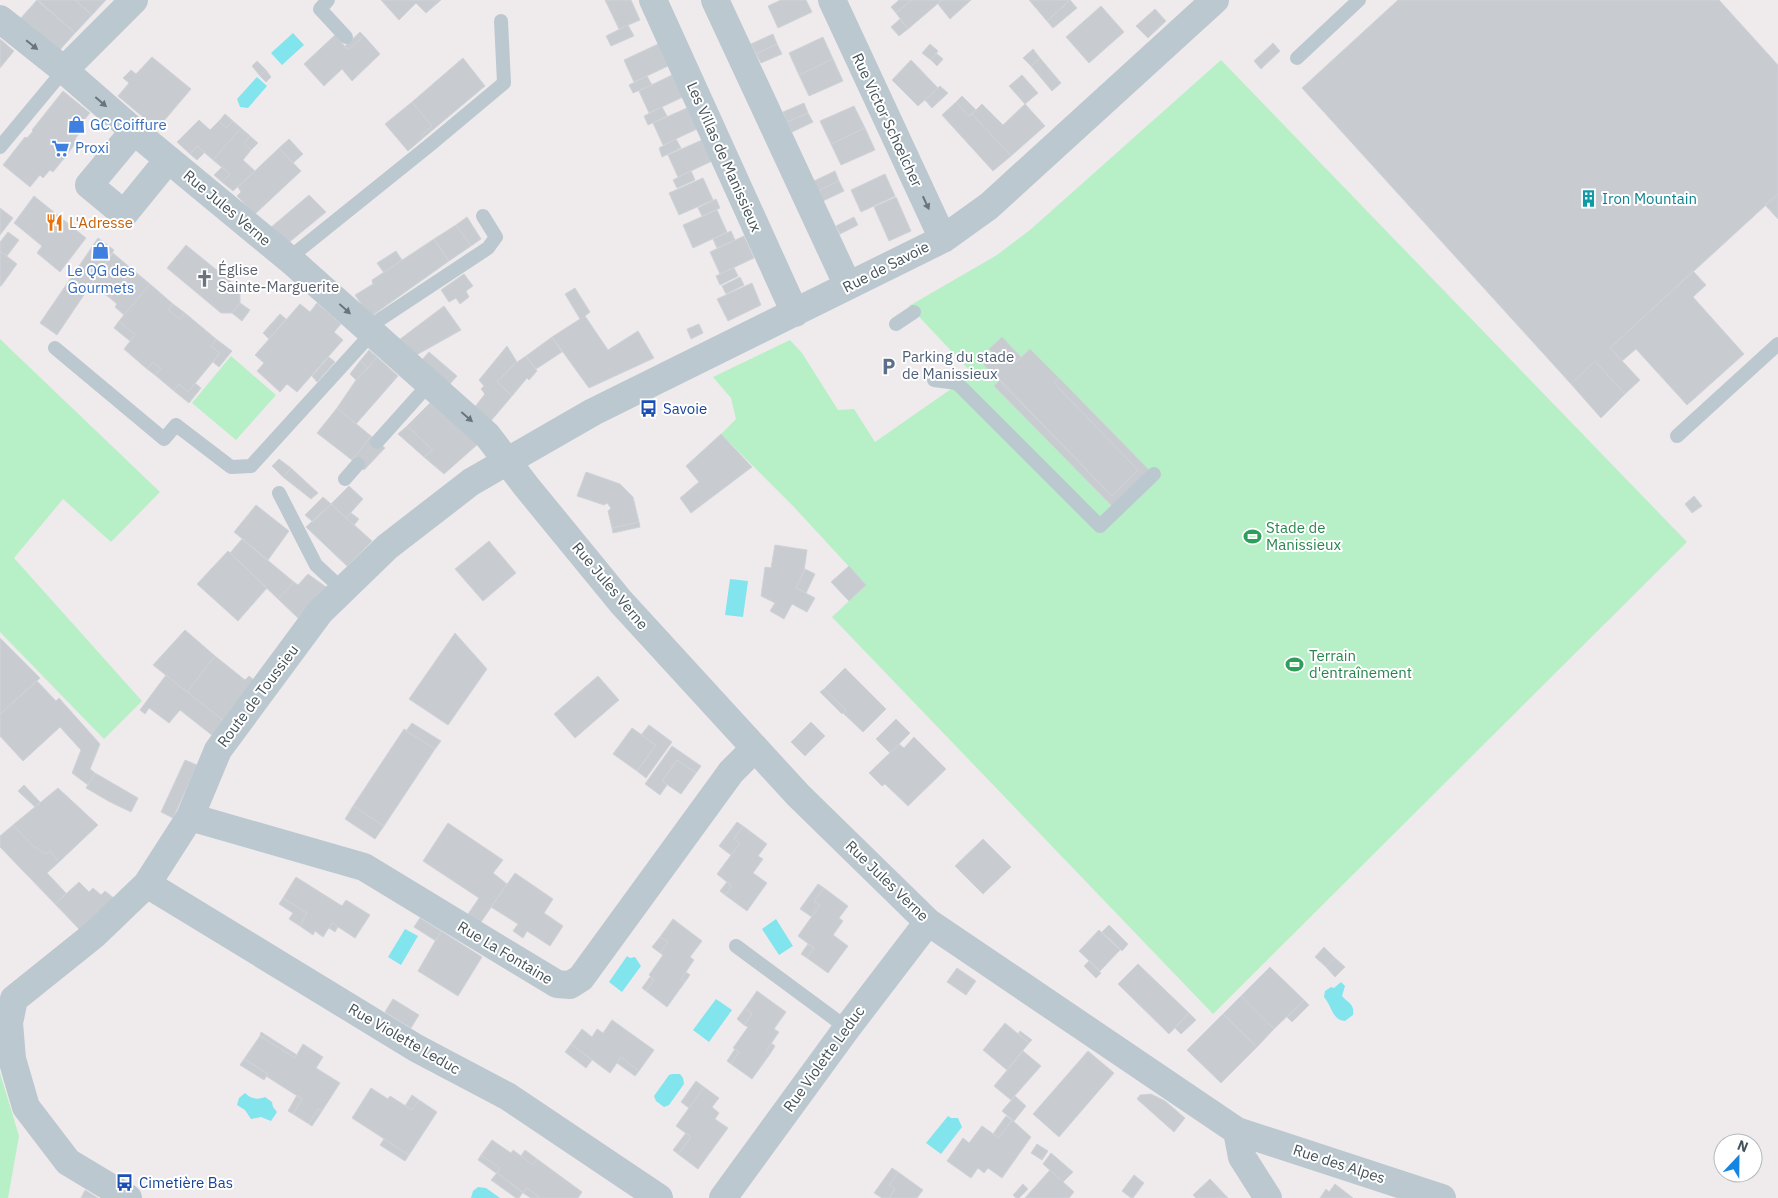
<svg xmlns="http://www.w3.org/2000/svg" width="1778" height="1198" viewBox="0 0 1778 1198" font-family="'IBM Plex Sans',sans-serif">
	<rect width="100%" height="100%" fill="#efebec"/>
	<path fill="#b7efc6" d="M1221,60L1687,542L1213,1014L832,617L866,585L793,506L721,434L736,419L731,398L713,377L790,340L802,353L838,410L854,409L875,442L951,389L970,371L909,306L997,255L1030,230Z
		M0,339L160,492L111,542L63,499L14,558L142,701L104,739L0,632Z
		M231,356L276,395L236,440L192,403Z
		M0,1073L19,1136L8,1198H0Z"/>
	<path fill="#82e4ed" d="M293,33L304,45L282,65L271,53Z
		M257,77L267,86L248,108L240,107L237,99Z
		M730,579L748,581L743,617L725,615Z
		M776,919L793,946L779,955L762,929Z
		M405,929L418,936L401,965L388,957Z
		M627,956L630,958L635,957L641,966L622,992L609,982Z
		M1341,982L1345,986L1342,996C1348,1003 1355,1004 1353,1015L1345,1021C1332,1020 1332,1006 1324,997L1325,991L1331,987L1334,988Z
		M716,999L732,1010L709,1042L693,1030Z
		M672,1074H680L683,1078L684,1084L669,1105L664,1107L656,1101L654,1096L669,1075Z
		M245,1093C251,1099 257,1100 265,1097L272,1102L273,1107L277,1112L271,1121L261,1117L251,1119L245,1110L237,1105L239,1098Z
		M948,1116L951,1118H958L962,1127L941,1154L926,1143Z
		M478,1187L486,1188L500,1198H471L473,1191Z"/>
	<path fill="#c8ccd1" stroke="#cfd3d8" d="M37,0L75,33L57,53L20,19Z
		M38,0H75L92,15L75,33Z
		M75,0H106L92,15Z
		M381,0H441L426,13L416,3L399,20Z
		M605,0H631L640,20L619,29Z
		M781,0H806L812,12L778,28L768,6Z
		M899,0H912L896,13L891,7Z
		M912,0H942L908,29L896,13Z
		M942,0H971L950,19L938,4Z
		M1029,0H1070L1047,21Z
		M1070,0L1077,8L1053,28L1047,21Z
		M1398,0H1719L1778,65V194L1610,348L1640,380L1625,394L1595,361L1571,384L1302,88Z
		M1101,6L1124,32L1089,63L1066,37Z
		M1155,9L1166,21L1148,38L1136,26Z
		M900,19L908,29L899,36L891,27Z
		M628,25L634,36L611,46L606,36Z
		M360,32L364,36L348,50L345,46Z
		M773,34L777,44L756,54L751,44Z
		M335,35L348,50L364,36L380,54L352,81L342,69L324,86L304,64Z
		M823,37L833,59L799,75L789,53Z
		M0,39L14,51L0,68Z
		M1273,43L1280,51L1261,69L1254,61Z
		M658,44L668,66L634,82L624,60Z
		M777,44L782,54L761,63L756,54Z
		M930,44L938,51L931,60L922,53Z
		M1033,49L1040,58L1031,66L1023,58Z
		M936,53L943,59L937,66L931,60Z
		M152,57L191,89L157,129L118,96L129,83L123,78L131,70L136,74Z
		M463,58L485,86L423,138L421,136L432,126L412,102Z
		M1040,58L1061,83L1052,91L1031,66Z
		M833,59L843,81L809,96L799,75Z
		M911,60L938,88L918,106L892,80Z
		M257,61L266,70L260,76L252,66Z
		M266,70L271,77L266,82L260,76Z
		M672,75L683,97L649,113L639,91Z
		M1022,75L1038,93L1025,104L1009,86Z
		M647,76L652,85L633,93L629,85Z
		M940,86L948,93L932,108L925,100Z
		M63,91L90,113L78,127L82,130L75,139L77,141L69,152L66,149L59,158L62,161L53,172L50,170L43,178L40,175L30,187L3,165L25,137L27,138L33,131L32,130Z
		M962,96L976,110L969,116L956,102Z
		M412,102L432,126L421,136L423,138L408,151L385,124Z
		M956,102L969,116L972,114L1011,156L993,171L942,115Z
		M804,103L808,113L787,122L783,112Z
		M982,104L1003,125L1025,104L1045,126L1011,156L972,114Z
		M854,106L865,128L831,144L820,121Z
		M662,107L667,116L648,125L644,116Z
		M687,108L697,129L663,145L653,123Z
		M808,113L813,122L792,132L787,122Z
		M225,114L233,121L226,128L219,121Z
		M199,120L210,130L219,121L226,128L233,121L241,128L213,160L197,146L190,154L177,142Z
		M241,128L250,136L244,143L251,150L243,160L255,171L233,191L222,182L230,174L213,160Z
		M865,128L875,150L841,165L831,144Z
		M250,136L258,143L251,150L244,143Z
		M289,139L303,154L293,163L279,148Z
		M676,139L681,148L662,157L659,148Z
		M702,140L712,161L678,177L668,155Z
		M197,146L205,152L197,160L190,154Z
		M279,148L301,171L255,214L237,196L241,192L238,187Z
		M66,149L69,152L62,161L59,158Z
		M222,167L230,174L222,182L214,175Z
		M691,171L695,180L677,188L673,180Z
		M835,171L839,181L818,191L814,181Z
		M885,174L895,196L861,212L851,190Z
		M703,178L713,200L679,215L669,193Z
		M839,181L844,191L823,201L818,191Z
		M1778,194V219L1765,205Z
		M309,195L326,212L287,244L269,229Z
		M34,196L86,238L60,272L37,253L42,246L14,223Z
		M896,197L911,231L889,241L874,207Z
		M716,199L720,208L702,216L698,208Z
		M0,208L13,218L0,235Z
		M717,210L727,232L693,248L683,225Z
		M467,217L481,239L471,246L456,225Z
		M854,217L858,225L840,234L836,226Z
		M456,225L471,246L449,261L434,239Z
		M731,231L735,240L717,248L713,239Z
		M8,232L19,240L7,256L0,251V242Z
		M744,236L754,258L720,274L710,252Z
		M98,238L114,250L96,277L79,266Z
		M434,239L449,261L370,317L355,295L373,284L372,280Z
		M186,245L240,289V303L232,313H221L167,268Z
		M0,251L17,264L1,286H0Z
		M396,251L402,260L384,273L377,263Z
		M113,253L133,270L110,298L102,292L100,294L90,286Z
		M79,266L96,277L57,335L40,323Z
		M734,268L738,276L720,285L716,276Z
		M133,270L150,284L124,315L115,307L117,304L110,298Z
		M1693,271L1706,285L1693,297L1744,354L1687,405L1636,349L1622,361L1610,348Z
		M464,274L473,286L466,291L469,297L460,304L456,298L449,302L441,290Z
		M740,277L744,285L726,294L722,286Z
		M752,283L761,305L728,321L717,299Z
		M150,284L173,304L168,310L180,319L185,313L216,339L211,346L220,353L188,392L179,384L174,391L155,375L161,369L153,362L147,369L124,349L135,335L119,321Z
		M575,288L590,312L585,316L608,350L638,331L654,358L589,388L552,337L580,319L565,294Z
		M240,303L250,310L242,321L232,313Z
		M317,303L341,324L334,332L343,340L297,392L287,384L280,392L257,371L264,363L255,355L300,304L310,312Z
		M173,304L185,313L180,319L168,310Z
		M444,306L461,330L411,358L395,343Z
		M280,314L286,319L269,339L263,333Z
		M119,321L135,335L130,341L114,328Z
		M699,324L703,333L691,339L687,329Z
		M552,337L562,352L536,369L526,356Z
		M1002,337L1021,357L1014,364L1005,355L1000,360L989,349Z
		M216,339L232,351L219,367L213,362L220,353L211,346Z
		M507,346L517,362L497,382L512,396L490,422L474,408L485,394L481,389L484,386L479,380Z
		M1030,349L1059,378L1054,383L1138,470L1112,496L984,365L994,355L1000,360L1005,355L1014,364Z
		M369,350L377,357L368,368L360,361Z
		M429,352L457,376L449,385L420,362Z
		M526,356L537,371L529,380L527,378L512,396L497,382L513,365Z
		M329,357L335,362L317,382L312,376Z
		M377,357L398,376L356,424L337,408L356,380Z
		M360,361L368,368L356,380L350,374Z
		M1595,361L1625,394L1601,418L1571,384Z
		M153,362L161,369L155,375L147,369Z
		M1059,378L1149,470L1113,507L994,386L1000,380L1112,496L1138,470L1054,383Z
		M195,383L201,388L189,403L174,391L179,384L188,392Z
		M430,403L478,444L444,474L424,457L433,450L407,426Z
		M337,408L371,436L352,460L317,433Z
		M407,426L433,450L424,457L398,434Z
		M721,434L752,467L691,513L680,498L699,482L686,466Z
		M371,436L385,448L364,470L352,460Z
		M279,459L291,468L283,477L272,466Z
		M291,468L318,493L311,499L283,477Z
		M586,472L620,484L633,497L639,522L612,528L608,511L611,508L607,503L604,505L577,496Z
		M349,486L363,499L346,518L331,504Z
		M1694,496L1702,506L1692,513L1685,504Z
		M323,497L331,504L313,522L305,515Z
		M331,504L372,541L347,566L306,527Z
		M256,505L289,531L268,560L234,532Z
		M351,513L359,519L354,525L346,518Z
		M639,522L640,527L613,533L612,528Z
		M242,539L294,582L278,599L230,553Z
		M489,541L516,573L483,601L455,569Z
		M775,545L807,550L804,571L796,588L815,598L807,612L792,604L784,619L770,611L775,603L761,596L765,567L771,568Z
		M228,551L267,588L238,621L197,584Z
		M849,566L866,585L849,601L831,582Z
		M805,569L815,574L806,593L796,588Z
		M308,574L326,587L298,618L278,599L294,582L298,585Z
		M185,630L215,656L187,692L153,665Z
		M455,633L487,669L448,725L409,699Z
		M0,638L40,678L0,714Z
		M215,656L245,680L249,676L254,680L224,721L187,692Z
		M845,668L886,709L863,732L843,713L846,710L824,689Z
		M166,675L224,721L213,736L180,710L169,723L149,708L145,714L140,710Z
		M598,676L619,700L575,738L554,714Z
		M37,681L56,701L59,698L100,744L90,769L95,773L88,785L72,773L81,750L60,727L23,761L0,736V714Z
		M824,689L846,710L842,714L820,692Z
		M896,719L910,733L890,753L876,739Z
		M811,722L825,736L805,756L791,742Z
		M412,723L441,741L435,749L406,731Z
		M649,725L672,742L646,778L637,771L656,745L641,735Z
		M632,728L656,745L637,771L613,754Z
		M404,729L435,749L384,826L353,806Z
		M914,737L946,769L908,806L885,784L882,786L869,773L899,744L904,748Z
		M672,746L701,766L696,773L677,760L662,781L667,785L660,795L645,784Z
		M185,760L197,765L173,818L161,812Z
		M677,760L696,773L681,794L662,781Z
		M95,773L138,798L131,812L110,802L86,788Z
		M24,785L40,802L35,807L18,791Z
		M58,788L98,825L59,862L50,851L46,854L33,846L13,825Z
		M353,806L384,826L375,839L345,819Z
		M737,822L743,826L734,839L740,843L731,855L719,846Z
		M448,823L503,860L493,873L507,884L479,925L466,917L479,898L423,861Z
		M13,825L33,846L46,854L50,851L59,862L47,873L66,893L55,904L0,847V836Z
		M743,826L767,844L758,856L763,859L753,873L767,883L747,911L725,895L732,886L717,874L740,843L734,839Z
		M983,839L1011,867L983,894L955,866Z
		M515,873L553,899L544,913L563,926L550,946L527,931L523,938L513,931L518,924L491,907Z
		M296,877L342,906L346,900L370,915L355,938L332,923L323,937L315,931L313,935L300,926L307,913L283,898Z
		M79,882L89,892L93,888L101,895L105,891L115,899L80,930L55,904Z
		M727,882L732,886L725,895L720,891Z
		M818,884L824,888L814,901L820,905L812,917L800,909Z
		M824,888L848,906L839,918L843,921L833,935L848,946L828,973L807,958L814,948L798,936L820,905L814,901Z
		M283,898L307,913L300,926L289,919L293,913L279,904Z
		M420,918L441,931L436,941L414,927Z
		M673,919L702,941L690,957L694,960L681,979L685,982L667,1007L646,991L654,980L649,975L663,955L660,953L668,942L660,937Z
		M332,923L338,927L335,932L329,928Z
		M1109,925L1128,944L1122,951L1102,932Z
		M1099,930L1120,950L1100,971L1079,951Z
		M441,931L482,957L458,996L418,971Z
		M660,937L668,942L660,953L652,947Z
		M808,944L814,948L807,958L801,954Z
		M1324,947L1335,958L1326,967L1315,957Z
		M1335,958L1345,967L1335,977L1326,967Z
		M1089,961L1101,973L1096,978L1084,966Z
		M1138,964L1189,1013L1169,1034L1118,984Z
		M1270,967L1304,1000L1274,1029L1241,996Z
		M957,968L976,981L966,995L947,982Z
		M686,972L690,975L685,982L681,979Z
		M650,977L654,980L646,991L642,988Z
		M757,991L786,1012L774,1029L779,1032L766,1051L770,1054L752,1079L731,1064L739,1052L733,1048L748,1027L744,1025L752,1014L745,1008Z
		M1241,996L1274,1029L1257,1047L1223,1014Z
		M393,999L419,1015L411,1028L385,1012Z
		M1304,1000L1309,1005L1292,1022L1287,1017Z
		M745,1008L752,1014L744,1025L737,1019Z
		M1189,1013L1196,1020L1181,1034L1175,1028Z
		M1223,1014L1257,1047L1221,1083L1187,1050Z
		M612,1020L654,1050L639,1071L621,1057L610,1073L571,1044L582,1029L592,1037L597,1029L603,1033Z
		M1005,1023L1029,1043L1007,1070L983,1050Z
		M1020,1031L1032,1040L1029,1043L1018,1034Z
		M261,1032L297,1055L295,1058L260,1036Z
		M260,1036L295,1058L303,1044L323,1057L316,1068L340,1083L322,1111L318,1109L309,1124L293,1114L302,1099L266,1076L268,1074L244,1059Z
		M771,1043L775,1046L770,1054L766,1051Z
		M571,1044L592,1060L586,1068L565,1052Z
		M735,1049L739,1052L731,1064L727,1061Z
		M1023,1051L1041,1066L1011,1100L994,1086Z
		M1088,1051L1114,1073L1059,1137L1033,1114Z
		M621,1057L639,1071L635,1076L617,1063Z
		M244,1059L268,1074L264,1080L240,1065Z
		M696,1081L704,1087L689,1108L681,1102Z
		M704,1087L719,1098L712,1107L719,1113L715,1119L728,1128L698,1169L678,1154L691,1137L676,1126Z
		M371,1088L388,1099L390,1096L412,1110L419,1100L437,1112L409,1155L352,1118Z
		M1151,1094L1165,1101L1185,1118L1174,1132L1137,1099L1140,1095Z
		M297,1095L302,1099L293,1114L288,1111Z
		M412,1095L419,1100L412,1110L405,1106Z
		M1015,1096L1026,1106L1014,1121L1002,1111Z
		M318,1109L322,1111L312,1126L309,1124Z
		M1006,1116L1012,1120L999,1138L993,1134Z
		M1012,1120L1031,1137L1002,1178L988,1168L984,1173L978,1168L971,1178L947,1161L963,1138L969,1143L982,1126L999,1138Z
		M686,1133L691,1137L678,1154L673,1150Z
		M384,1139L409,1155L405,1161L380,1145Z
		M492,1140L511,1153L513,1150L533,1165L537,1159L582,1192L578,1198H540L527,1188L523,1193L497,1173L500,1168L481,1155Z
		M1037,1144L1048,1151L1042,1160L1031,1153Z
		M525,1150L537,1159L533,1165L521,1156Z
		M1051,1153L1073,1172L1063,1182L1043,1164Z
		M481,1155L500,1168L496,1173L478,1160Z
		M892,1168L898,1172L889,1185L895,1189L889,1198H882L874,1193Z
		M1050,1170L1074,1192L1069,1198H1025Z
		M898,1172L923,1190L917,1198H889L895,1189L889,1185Z
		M497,1173L523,1192L519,1198H516L491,1180Z
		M1134,1175L1144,1183L1133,1198H1131L1122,1191Z
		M1210,1179L1228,1198H1196L1193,1195Z
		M1023,1184L1028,1189L1019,1198H1016L1013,1195Z
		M1335,1184L1353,1198H1320L1326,1189L1329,1192Z
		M527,1188L540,1198H531L523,1193Z
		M85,1190L98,1198H81Z"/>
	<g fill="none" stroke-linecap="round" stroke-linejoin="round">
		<path stroke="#bcc8cf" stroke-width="14" d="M328,0L320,9L346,37
			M1297,58L1359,0
			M0,147L64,70
			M288,259L431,144L504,83L501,21
			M896,324L914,312
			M367,328L488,248L496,237L483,216
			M55,348L164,439L176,425L231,467L251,466L372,333
			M934,380L957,383L1100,526L1154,474
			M1677,436L1778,344
			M377,442L429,384
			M345,479L358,464
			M279,493L316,565L343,590
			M736,946L847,1028"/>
		<path stroke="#bcc8cf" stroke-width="28" d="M653,0L795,313
			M715,0L848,286
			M832,0L943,239
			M0,19L64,70L134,131L295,264L487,435L526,486L621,602L798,795L928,922L1237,1131L1442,1198
			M64,70L134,0
			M134,131L89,185L124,214L168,160
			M190,817L364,867L557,984L570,985L581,978L731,772L755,748
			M147,884L416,1048L507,1096L659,1198
			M1237,1131L1242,1157L1268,1198
			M128,1198L68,1162L26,1107L12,1059L9,1023L14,999L95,934L147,884L190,817L218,750L320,612L387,547L471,482L593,412L943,239L989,206L1215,0
			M723,1198L847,1028L928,922"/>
	</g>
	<defs><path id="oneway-solid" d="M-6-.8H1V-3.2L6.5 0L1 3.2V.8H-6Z" transform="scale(1.25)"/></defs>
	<g fill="#68757c">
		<use href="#oneway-solid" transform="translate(32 45) rotate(39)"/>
		<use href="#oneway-solid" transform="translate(101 102) rotate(41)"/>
		<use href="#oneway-solid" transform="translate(926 203) rotate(65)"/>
		<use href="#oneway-solid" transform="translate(345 309) rotate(42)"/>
		<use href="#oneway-solid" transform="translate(467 417) rotate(41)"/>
	</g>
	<defs>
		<symbol id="shop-bare" viewBox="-9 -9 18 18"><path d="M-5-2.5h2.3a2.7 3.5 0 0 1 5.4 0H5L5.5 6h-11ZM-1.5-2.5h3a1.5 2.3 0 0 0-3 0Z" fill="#3f7fe0" stroke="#fff" stroke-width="2.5" paint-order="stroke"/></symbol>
		<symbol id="supermarket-bare" viewBox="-9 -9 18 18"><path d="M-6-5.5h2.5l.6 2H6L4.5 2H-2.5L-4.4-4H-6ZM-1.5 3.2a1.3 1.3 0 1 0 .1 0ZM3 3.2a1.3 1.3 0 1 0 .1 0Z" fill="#3f7fe0" stroke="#fff" stroke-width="2.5" paint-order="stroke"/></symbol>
		<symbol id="building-bare" viewBox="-9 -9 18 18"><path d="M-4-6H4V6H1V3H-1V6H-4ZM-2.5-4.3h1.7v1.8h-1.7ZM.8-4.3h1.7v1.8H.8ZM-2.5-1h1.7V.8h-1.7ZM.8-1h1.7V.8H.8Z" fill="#0f9aa8" stroke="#fff" stroke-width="2.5" paint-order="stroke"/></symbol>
		<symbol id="restaurant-bare" viewBox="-9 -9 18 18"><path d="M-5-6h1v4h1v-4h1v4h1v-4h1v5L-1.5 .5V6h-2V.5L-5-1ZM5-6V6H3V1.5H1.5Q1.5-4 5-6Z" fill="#e8710a" stroke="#fff" stroke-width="2.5" paint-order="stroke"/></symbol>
		<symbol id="church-bare" viewBox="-9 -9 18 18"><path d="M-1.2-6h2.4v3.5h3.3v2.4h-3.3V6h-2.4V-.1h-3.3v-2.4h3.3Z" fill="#6b7280" stroke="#fff" stroke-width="2.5" paint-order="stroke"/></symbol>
		<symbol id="parking-bare" viewBox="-9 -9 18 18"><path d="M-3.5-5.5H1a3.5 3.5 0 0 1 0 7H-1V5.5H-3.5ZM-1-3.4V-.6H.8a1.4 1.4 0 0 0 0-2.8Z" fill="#5c6f8a" stroke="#fff" stroke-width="2.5" paint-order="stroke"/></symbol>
		<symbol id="bus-bare" viewBox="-9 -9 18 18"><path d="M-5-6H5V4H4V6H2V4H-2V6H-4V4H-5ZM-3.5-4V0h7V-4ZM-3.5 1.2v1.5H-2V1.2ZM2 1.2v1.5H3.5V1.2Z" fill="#1a4fb4" stroke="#fff" stroke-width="2.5" paint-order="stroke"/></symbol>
		<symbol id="stadium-bare" viewBox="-9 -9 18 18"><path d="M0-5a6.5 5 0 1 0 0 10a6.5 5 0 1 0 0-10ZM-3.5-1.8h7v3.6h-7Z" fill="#2e9e5b" stroke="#fff" stroke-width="2.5" paint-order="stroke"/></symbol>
	</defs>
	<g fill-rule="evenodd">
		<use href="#shop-bare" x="64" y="112" width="25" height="25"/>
		<use href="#supermarket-bare" x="48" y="136" width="25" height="25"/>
		<use href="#building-bare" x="1576" y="186" width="25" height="25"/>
		<use href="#restaurant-bare" x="42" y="210" width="25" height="25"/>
		<use href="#shop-bare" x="88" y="238" width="25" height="25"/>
		<use href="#church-bare" x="192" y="266" width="25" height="25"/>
		<use href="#parking-bare" x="876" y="354" width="25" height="25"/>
		<use href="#bus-bare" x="636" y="396" width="25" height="25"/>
		<use href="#stadium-bare" x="1240" y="524" width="25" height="25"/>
		<use href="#stadium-bare" x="1282" y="652" width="25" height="25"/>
		<use href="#bus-bare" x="112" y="1170" width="25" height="25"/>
	</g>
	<g text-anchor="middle" stroke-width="4" stroke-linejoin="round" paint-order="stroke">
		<g font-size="15" fill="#445259" stroke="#fff">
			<text transform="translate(887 120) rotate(65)" y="5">Rue Victor Schœlcher</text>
			<text transform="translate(724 157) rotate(66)" y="5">Les Villas de Manissieux</text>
			<text transform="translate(227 208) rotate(40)" y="5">Rue Jules Verne</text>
			<text transform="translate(886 267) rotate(-27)" y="5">Rue de Savoie</text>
			<text transform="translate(610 586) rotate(50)" y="5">Rue Jules Verne</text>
			<text transform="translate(258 696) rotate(-53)" y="5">Route de Toussieu</text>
			<text transform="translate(887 881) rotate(44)" y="5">Rue Jules Verne</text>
			<text transform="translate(505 953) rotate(31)" y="5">Rue La Fontaine</text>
			<text transform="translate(404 1039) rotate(30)" y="5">Rue Violette Leduc</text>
			<text transform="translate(824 1059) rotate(-54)" y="5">Rue Violette Leduc</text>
			<text transform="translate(1339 1164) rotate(18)" y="5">Rue des Alpes</text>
		</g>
		<g font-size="15" fill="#366cbe" stroke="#fff" text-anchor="start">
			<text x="90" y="130">GC Coiffure</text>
			<text x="75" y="153">Proxi</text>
			<text x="101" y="276" text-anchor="middle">Le QG des<tspan x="101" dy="17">Gourmets</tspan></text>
		</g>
		<g font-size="15" fill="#0d838f" stroke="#fff" text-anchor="start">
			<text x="1602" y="204">Iron Mountain</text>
		</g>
		<g font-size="15" fill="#c56008" stroke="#fff" text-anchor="start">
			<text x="69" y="228">L'Adresse</text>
		</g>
		<g font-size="15" fill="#5b616d" stroke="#fff" text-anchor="start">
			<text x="218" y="275">Église<tspan x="218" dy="17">Sainte-Marguerite</tspan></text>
		</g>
		<g font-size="15" fill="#4e5e75" stroke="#fff" text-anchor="start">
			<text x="902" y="362">Parking du stade<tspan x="902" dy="17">de Manissieux</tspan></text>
		</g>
		<g font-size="15" fill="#164399" stroke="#fff" text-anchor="start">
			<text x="663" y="414">Savoie</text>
			<text x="139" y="1188">Cimetière Bas</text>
		</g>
		<g font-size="15" fill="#27864d" stroke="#fff" text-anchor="start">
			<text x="1266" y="533">Stade de<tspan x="1266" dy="17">Manissieux</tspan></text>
			<text x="1309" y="661">Terrain<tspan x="1309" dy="17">d'entraînement</tspan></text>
		</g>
	</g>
	<g transform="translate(1738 1158) rotate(22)"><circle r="24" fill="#ffffff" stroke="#b4babd"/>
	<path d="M0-4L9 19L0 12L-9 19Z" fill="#1485e0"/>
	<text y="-8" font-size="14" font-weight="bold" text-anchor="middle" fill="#445259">N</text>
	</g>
</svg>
